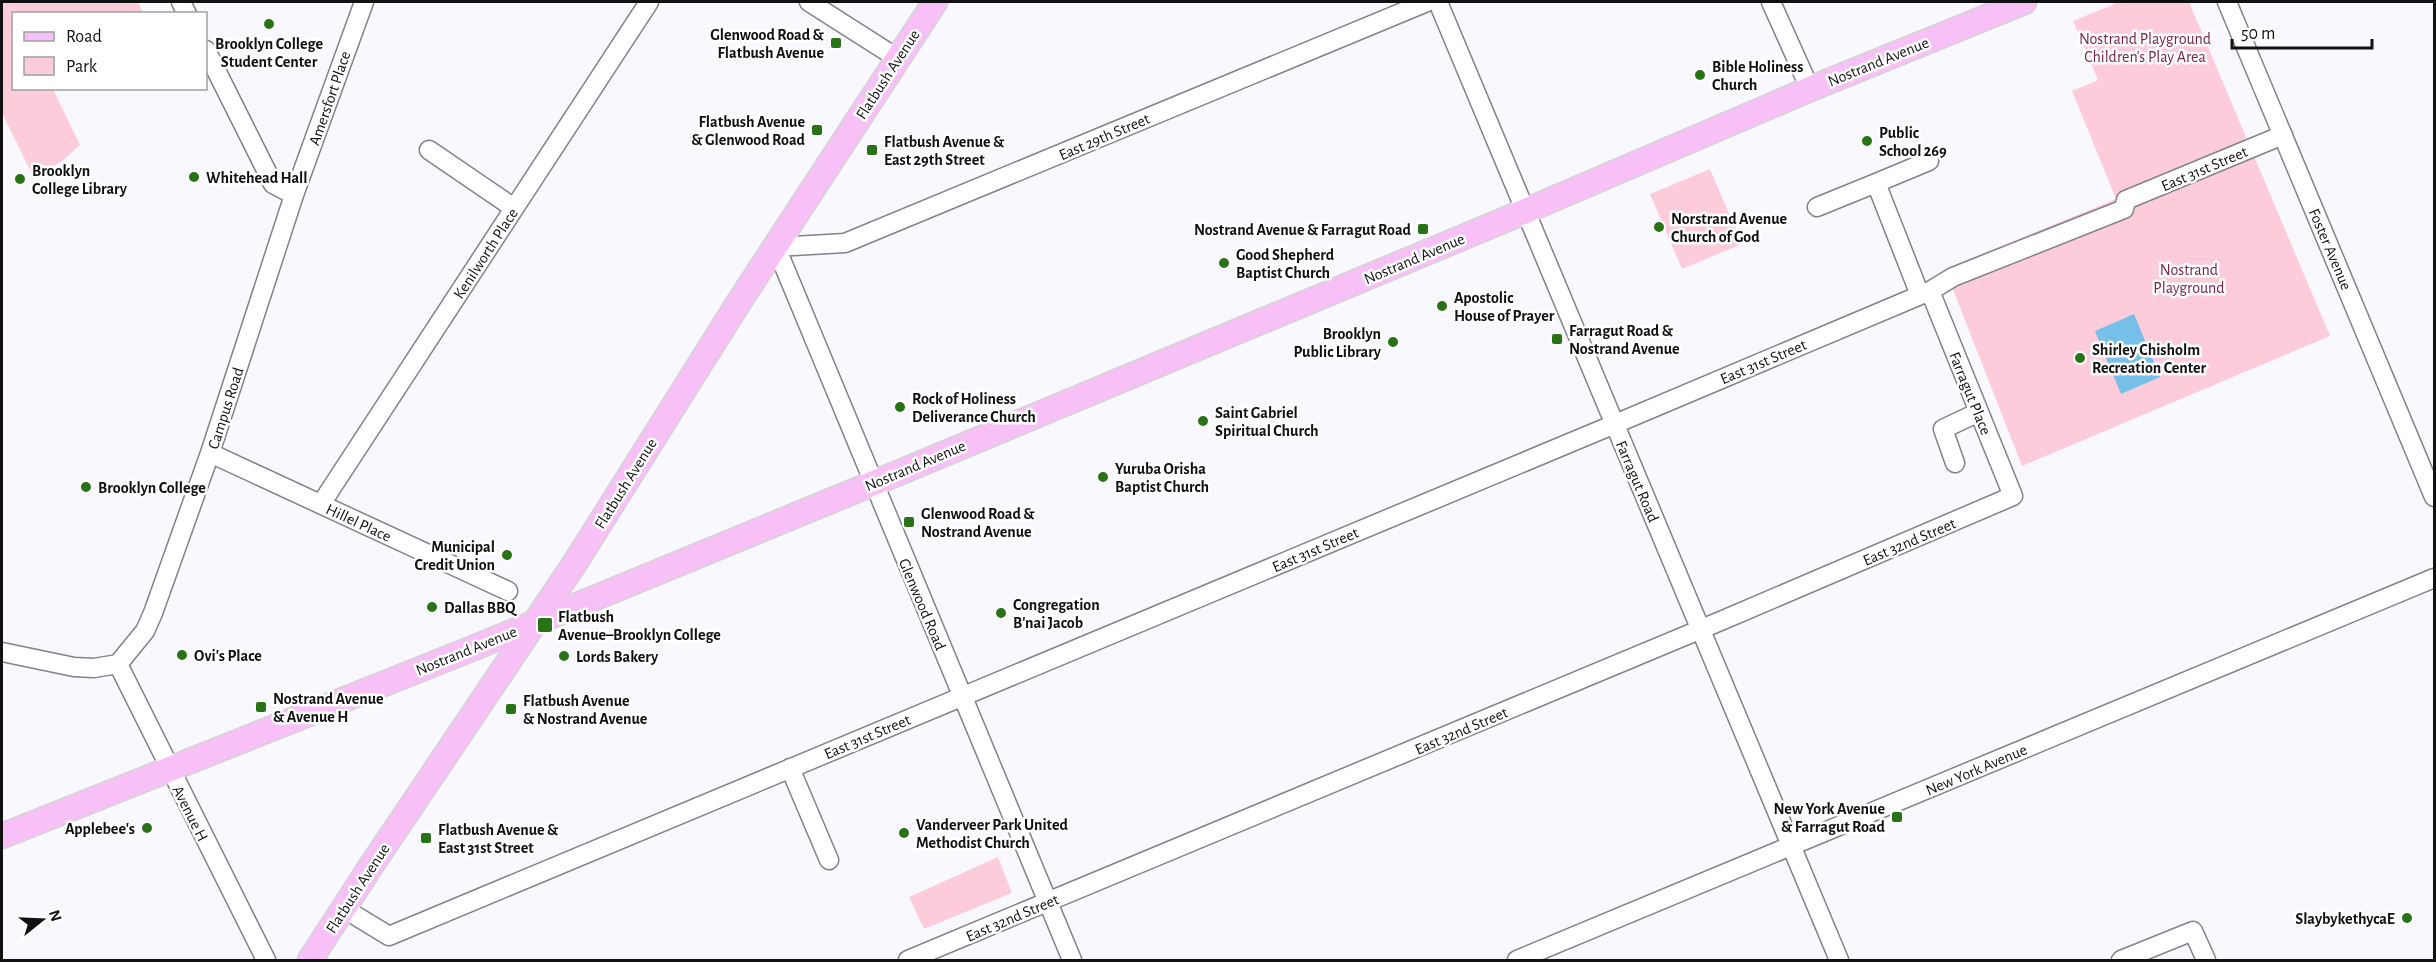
<svg xmlns="http://www.w3.org/2000/svg" width="2436" height="962" viewBox="0 0 2436 962" font-family="'Alegreya Sans',sans-serif">
	<rect width="100%" height="100%" fill="#f9f8fe"/>
	<path fill="#fdccdb" d="M2,2H138L143,13L14,14V88L53,89L80,145L61,162L33,176L2,113Z
		M2119,2H2189L2330,336L2022,466L1945,269L2116,199L2072,91L2098,80L2073,21Z
		M1710,169L1742,244L1682,269L1650,194Z
		M998,857L1012,893L924,929L909,897Z"/>
	<path fill="#75bfe8" d="M2134,314L2160,377L2121,394L2095,331Z"/>
	<g fill="none" stroke-linecap="round" stroke-linejoin="round">
		<defs>
			<path id="minor" d="M181,2L187,14
				M809,2L897,58
				M1438,2L1839,960
				M1771,2L1810,89
				M2227,2L2434,497
				M206,50L273,184L294,195
				M429,150L514,208
				M1817,207L1876,183
				M1920,295L1876,183L1929,161
				M210,453L508,591
				M1955,463L1943,429L1979,412
				M321,504L649,2
				M2,652L74,667L94,668L118,664L145,631L153,613L210,453L294,195L364,2
				M118,664L266,960
				M790,768L829,860
				M343,908L389,936L1615,424L1930,291L1953,277L2124,209L2126,200L2283,135
				M908,960L1723,620L2013,496L1930,291
				M1072,960L776,247L845,243L1427,2
				M1517,960L2434,578
				M2121,960L2193,931L2206,960"/>
			<path id="major" d="M2,836L471,649L891,476L1502,221L1810,89L2024,2
				M310,960L373,863L575,563L739,302L935,2"/>
		</defs>
		<use href="#minor" stroke="#83818a" stroke-width="21"/>
		<use href="#major" stroke="#d4d4d5" stroke-width="27"/>
		<use href="#minor" stroke="#fff" stroke-width="18"/>
		<use href="#major" stroke="#f7c0f6" stroke-width="24"/>
	</g>
	<g fill="#297317" stroke="#fff" stroke-width="2">
		<circle cx="269" cy="24" r="6"/>
		<rect x="830" y="37" width="12" height="12" rx="3"/>
		<circle cx="1700" cy="75" r="6"/>
		<rect x="811" y="124" width="12" height="12" rx="3"/>
		<circle cx="1867" cy="141" r="6"/>
		<rect x="866" y="144" width="12" height="12" rx="3"/>
		<circle cx="194" cy="177" r="6"/>
		<circle cx="20" cy="179" r="6"/>
		<circle cx="1659" cy="227" r="6"/>
		<rect x="1417" y="223" width="12" height="12" rx="3"/>
		<circle cx="1224" cy="263" r="6"/>
		<circle cx="1442" cy="306" r="6"/>
		<rect x="1551" y="333" width="12" height="12" rx="3"/>
		<circle cx="1393" cy="342" r="6"/>
		<circle cx="2080" cy="358" r="6"/>
		<circle cx="900" cy="407" r="6"/>
		<circle cx="1203" cy="421" r="6"/>
		<circle cx="1103" cy="477" r="6"/>
		<circle cx="86" cy="487" r="6"/>
		<rect x="903" y="516" width="12" height="12" rx="3"/>
		<circle cx="507" cy="555" r="6"/>
		<circle cx="432" cy="607" r="6"/>
		<circle cx="1001" cy="613" r="6"/>
		<rect x="537" y="617" width="16" height="16" rx="3"/>
		<circle cx="182" cy="655" r="6"/>
		<circle cx="564" cy="656" r="6"/>
		<rect x="255" y="701" width="12" height="12" rx="3"/>
		<rect x="505" y="703" width="12" height="12" rx="3"/>
		<rect x="1891" y="811" width="12" height="12" rx="3"/>
		<circle cx="147" cy="828" r="6"/>
		<circle cx="904" cy="833" r="6"/>
		<rect x="420" y="832" width="12" height="12" rx="3"/>
		<circle cx="2407" cy="918" r="6"/>
	</g>
	<g text-anchor="middle" stroke-width="5" stroke-linejoin="round" paint-order="stroke">
		<g font-size="16" font-weight="bold" fill="#111114" stroke="#fff" text-anchor="start">
			<text x="824" y="40" text-anchor="end">Glenwood Road &amp;<tspan x="824" dy="18">Flatbush Avenue</tspan></text>
			<text x="269" y="49" text-anchor="middle">Brooklyn College<tspan x="269" dy="18">Student Center</tspan></text>
			<text x="1712" y="72">Bible Holiness<tspan x="1712" dy="18">Church</tspan></text>
			<text x="805" y="127" text-anchor="end">Flatbush Avenue<tspan x="805" dy="18">&amp; Glenwood Road</tspan></text>
			<text x="1879" y="138">Public<tspan x="1879" dy="18">School 269</tspan></text>
			<text x="884" y="147">Flatbush Avenue &amp;<tspan x="884" dy="18">East 29th Street</tspan></text>
			<text x="32" y="176">Brooklyn<tspan x="32" dy="18">College Library</tspan></text>
			<text x="206" y="183">Whitehead Hall</text>
			<text x="1671" y="224">Norstrand Avenue<tspan x="1671" dy="18">Church of God</tspan></text>
			<text x="1411" y="235" text-anchor="end">Nostrand Avenue &amp; Farragut Road</text>
			<text x="1236" y="260">Good Shepherd<tspan x="1236" dy="18">Baptist Church</tspan></text>
			<text x="1454" y="303">Apostolic<tspan x="1454" dy="18">House of Prayer</tspan></text>
			<text x="1569" y="336">Farragut Road &amp;<tspan x="1569" dy="18">Nostrand Avenue</tspan></text>
			<text x="1381" y="339" text-anchor="end">Brooklyn<tspan x="1381" dy="18">Public Library</tspan></text>
			<text x="2092" y="355">Shirley Chisholm<tspan x="2092" dy="18">Recreation Center</tspan></text>
			<text x="912" y="404">Rock of Holiness<tspan x="912" dy="18">Deliverance Church</tspan></text>
			<text x="1215" y="418">Saint Gabriel<tspan x="1215" dy="18">Spiritual Church</tspan></text>
			<text x="1115" y="474">Yuruba Orisha<tspan x="1115" dy="18">Baptist Church</tspan></text>
			<text x="98" y="493">Brooklyn College</text>
			<text x="921" y="519">Glenwood Road &amp;<tspan x="921" dy="18">Nostrand Avenue</tspan></text>
			<text x="495" y="552" text-anchor="end">Municipal<tspan x="495" dy="18">Credit Union</tspan></text>
			<text x="1013" y="610">Congregation<tspan x="1013" dy="18">B'nai Jacob</tspan></text>
			<text x="444" y="613">Dallas BBQ</text>
			<text x="558" y="622">Flatbush<tspan x="558" dy="18">Avenue–Brooklyn College</tspan></text>
			<text x="194" y="661">Ovi's Place</text>
			<text x="576" y="662">Lords Bakery</text>
			<text x="273" y="704">Nostrand Avenue<tspan x="273" dy="18">&amp; Avenue H</tspan></text>
			<text x="523" y="706">Flatbush Avenue<tspan x="523" dy="18">&amp; Nostrand Avenue</tspan></text>
			<text x="1885" y="814" text-anchor="end">New York Avenue<tspan x="1885" dy="18">&amp; Farragut Road</tspan></text>
			<text x="916" y="830">Vanderveer Park United<tspan x="916" dy="18">Methodist Church</tspan></text>
			<text x="135" y="834" text-anchor="end">Applebee's</text>
			<text x="438" y="835">Flatbush Avenue &amp;<tspan x="438" dy="18">East 31st Street</tspan></text>
			<text x="2395" y="924" text-anchor="end">SlaybykethycaE</text>
		</g>
		<g font-size="16" fill="#7b2549" stroke="#fff">
			<text x="2145" y="44">Nostrand Playground<tspan x="2145" dy="18">Children's Play Area</tspan></text>
			<text x="2189" y="275">Nostrand<tspan x="2189" dy="18">Playground</tspan></text>
		</g>
		<g font-size="16" fill="#111114" stroke="#fff">
			<text transform="translate(1878 61) rotate(-22)" y="6">Nostrand Avenue</text>
			<text transform="translate(887 74) rotate(-57)" y="6">Flatbush Avenue</text>
			<text transform="translate(329 98) rotate(-71)" y="6">Amersfort Place</text>
			<text transform="translate(1104 136) rotate(-23)" y="6">East 29th Street</text>
			<text transform="translate(2204 168) rotate(-23)" y="6">East 31st Street</text>
			<text transform="translate(2331 249) rotate(67)" y="6">Foster Avenue</text>
			<text transform="translate(485 253) rotate(-57)" y="6">Kenilworth Place</text>
			<text transform="translate(1414 258) rotate(-23)" y="6">Nostrand Avenue</text>
			<text transform="translate(1763 361) rotate(-23)" y="6">East 31st Street</text>
			<text transform="translate(1971 393) rotate(68)" y="6">Farragut Place</text>
			<text transform="translate(225 408) rotate(-72)" y="6">Campus Road</text>
			<text transform="translate(915 465) rotate(-23)" y="6">Nostrand Avenue</text>
			<text transform="translate(1638 481) rotate(67)" y="6">Farragut Road</text>
			<text transform="translate(625 483) rotate(-58)" y="6">Flatbush Avenue</text>
			<text transform="translate(359 522) rotate(25)" y="6">Hillel Place</text>
			<text transform="translate(1909 541) rotate(-23)" y="6">East 32nd Street</text>
			<text transform="translate(1315 549) rotate(-23)" y="6">East 31st Street</text>
			<text transform="translate(923 604) rotate(67)" y="6">Glenwood Road</text>
			<text transform="translate(466 650) rotate(-22)" y="6">Nostrand Avenue</text>
			<text transform="translate(1461 730) rotate(-23)" y="6">East 32nd Street</text>
			<text transform="translate(867 736) rotate(-23)" y="6">East 31st Street</text>
			<text transform="translate(1976 769) rotate(-23)" y="6">New York Avenue</text>
			<text transform="translate(191 813) rotate(63)" y="6">Avenue H</text>
			<text transform="translate(357 888) rotate(-57)" y="6">Flatbush Avenue</text>
			<text transform="translate(1012 917) rotate(-23)" y="6">East 32nd Street</text>
		</g>
	</g>
	<rect width="2436" height="962" fill="none" stroke="#111114" stroke-width="6"/>
	<rect x="12" y="12" width="195" height="78" fill="#ffffff" stroke="#a0a0a1" stroke-width="1.5"/>
	<rect x="24" y="32" width="30" height="9" fill="#f7c0f6" stroke="#a0a0a1" stroke-width="1.5"/>
	<text x="66" y="42" font-size="18" fill="#111114">Road</text>
	<rect x="24" y="57" width="30" height="18" fill="#fdccdb" stroke="#a0a0a1" stroke-width="1.5"/>
	<text x="66" y="72" font-size="18" fill="#111114">Park</text>
	<g transform="translate(42 920) rotate(72)" stroke="#ffffff" stroke-width="4.5" paint-order="stroke">
	<path d="M0-4.5L10 22L0 15L-10 22Z" fill="#111114"/>
	<text y="-9" font-size="16" font-weight="bold" text-anchor="middle" fill="#111114">N</text>
	</g>
	<path d="M2232 39v9h140v-9" fill="none" stroke="#111114" stroke-width="3"/>
	<text x="2241" y="39" font-size="18" fill="#111114" stroke="#ffffff" stroke-width="4.5" paint-order="stroke">50 m</text>
</svg>
